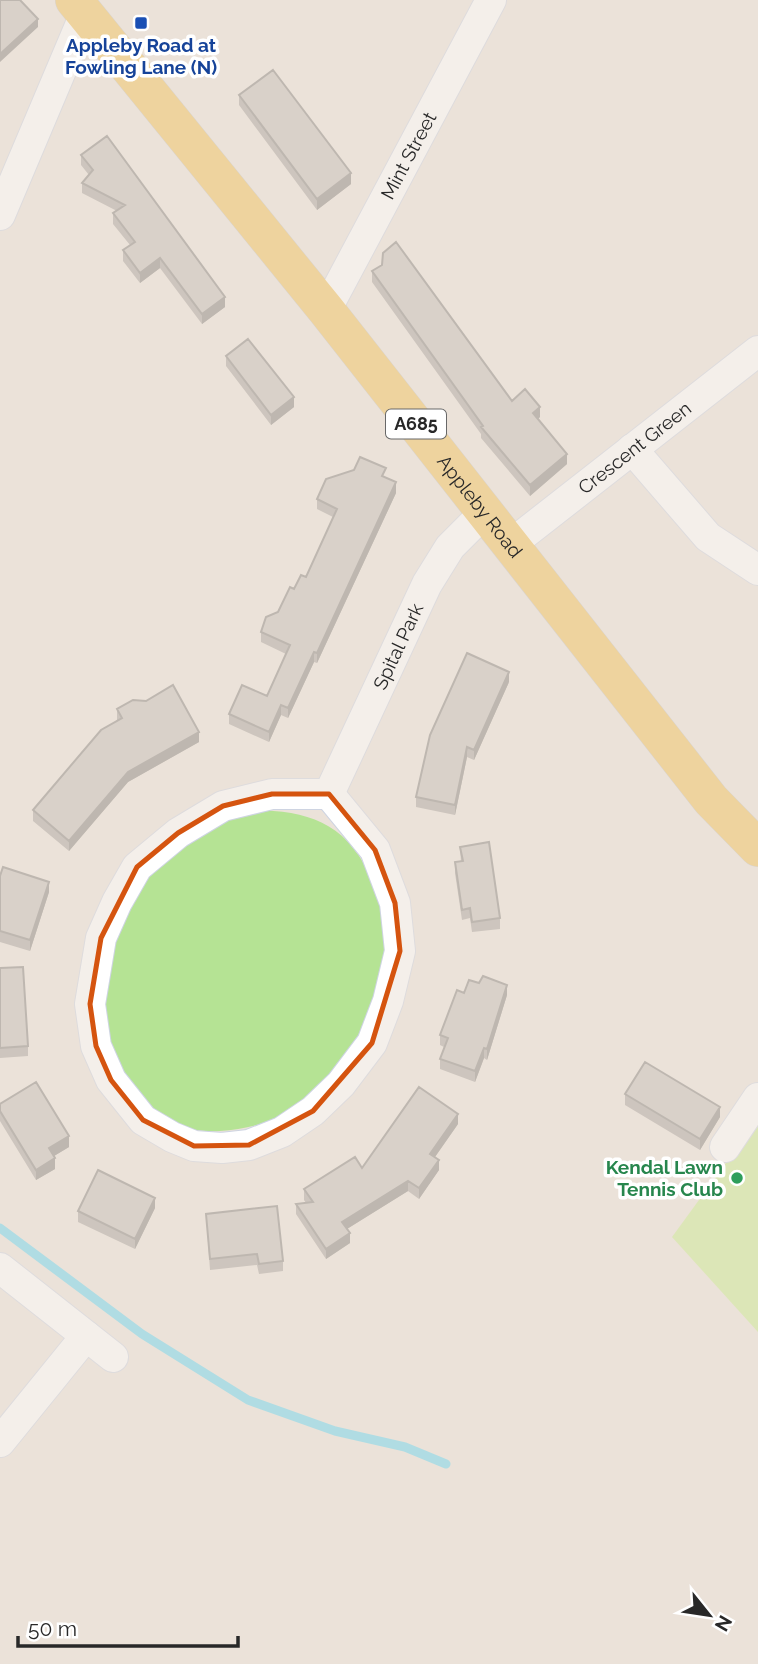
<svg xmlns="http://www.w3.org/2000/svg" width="758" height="1664" viewBox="0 0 758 1664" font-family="Raleway,sans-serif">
	<rect width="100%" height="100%" fill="#ebe2d9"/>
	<path fill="#b5e394" d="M252,810C307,811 343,821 369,873C375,883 383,895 386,906C390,920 387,939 385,953C382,973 379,997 371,1015C359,1046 312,1103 281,1117C261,1125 241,1130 220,1131C192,1133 163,1123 143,1102C136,1094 126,1083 121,1073C97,1030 104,957 124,913C135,890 168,852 190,838C209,825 230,817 252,810Z"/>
	<path fill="#cbeb8f" d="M758,1119V1332L672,1237Z"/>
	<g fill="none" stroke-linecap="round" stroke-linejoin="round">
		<path stroke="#69d6f0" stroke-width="9" d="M0,1228L142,1334L248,1400L335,1431L405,1447L446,1464"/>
		<defs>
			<g id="minor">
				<path d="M0,215L85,14"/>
				<path id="s1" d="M326,310L491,0"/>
				<path d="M632,449L708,537L758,570"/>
				<path id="s2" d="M510,545L758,351"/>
				<path d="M272,794H329L375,850L395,903L400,951L388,1001L372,1043L341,1084L313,1111L282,1132L249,1145L222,1148L194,1146L172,1137L143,1120L111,1080L96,1046L90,1004L101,938L117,902L137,867L178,833L223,806Z"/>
				<path id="s3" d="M329,794L427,584L450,547L485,512"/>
				<path d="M725,1147L758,1098"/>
				<path d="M0,1268L113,1357"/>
				<path d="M0,1442L86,1336"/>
			</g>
			<g id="major">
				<path id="s4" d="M74,0L326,310L711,800L758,848"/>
			</g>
		</defs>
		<use href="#minor" stroke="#ced4e2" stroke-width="32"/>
		<use href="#major" stroke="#c3c3c3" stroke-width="38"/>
		<use href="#minor" stroke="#fff" stroke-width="30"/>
		<use href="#major" stroke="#f2c257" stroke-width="37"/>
	</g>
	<path fill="#a8a29d" d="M239,95L351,184L317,210L239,105Z
		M81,155L225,307L202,324L160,268L140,283L123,261V250L130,245L113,224V213L117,211L82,193V183L89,175L81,165Z
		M372,271L512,401L540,417L538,419L567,464L530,496L481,438V434L372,282Z
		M226,356L294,407L271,425L226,366Z
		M386,478L396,493L317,663L314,662L288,718L281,715L269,742L229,724V714L267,696L286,654L261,642V632L278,612L294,589L306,577L333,517L317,509V499Z
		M509,682L474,760L467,757L455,815L416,807V797Z
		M117,709L199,742L128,782L69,851L33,821V810L117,720Z
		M460,847L500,918V929L472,932L470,918L462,920L455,873V862H461Z
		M0,876L49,892L30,951L0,942Z
		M0,968L28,1046V1056L0,1058Z
		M507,995L487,1060L484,1058L475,1082L440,1069V1059L444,1047L440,1045V1035Z
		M625,1094L720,1117L700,1150L625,1105Z
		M0,1104L69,1147L54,1156L55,1169L36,1180L0,1121Z
		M458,1124L435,1157L439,1170L419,1199L408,1191L347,1229L350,1243L326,1259L296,1214V1204L306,1203L304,1200V1189L362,1168Z
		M155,1208L135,1249L78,1222V1211Z
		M206,1214L283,1261V1271L259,1274L257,1265L210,1270Z"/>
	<path fill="#88847f" d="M38,19V27L0,62V54Z
		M351,173V184L317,210V199Z
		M160,258V268L140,283V273Z
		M225,297V307L202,324V314Z
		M294,397V407L271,425V415Z
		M540,407V417L533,423V413Z
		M567,454V464L530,496V485Z
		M396,482V493L317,663V653Z
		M314,652V662L288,718V708Z
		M509,672V682L474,760V750Z
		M281,705V715L269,742V732Z
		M199,732V742L128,782L69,851V841L128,772Z
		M467,747V757L455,815V805Z
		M49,882V892L30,951V940Z
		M507,985V995L487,1060V1049Z
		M484,1048V1058L475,1082V1071Z
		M720,1107V1117L700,1150V1139Z
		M458,1114V1124L430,1164V1154Z
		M69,1136V1147L49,1159V1148Z
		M55,1158V1169L36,1180V1170Z
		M439,1160V1170L419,1199V1188Z
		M408,1181V1191L342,1232V1222Z
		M155,1198V1208L135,1249V1239Z
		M350,1233V1243L326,1259V1249Z"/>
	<path fill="#c3bcb6" stroke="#88847f" stroke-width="2" d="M0,0H20L38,19L0,54Z
		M273,70L351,173L317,199L239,95Z
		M107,136L225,297L202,314L160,258L140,273L123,250L135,242L113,213L125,205L82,183L93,170L81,155Z
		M396,242L512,401L525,389L540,407L533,413L567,454L530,485L481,427L483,426L372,271L382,265L383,253Z
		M248,339L294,397L271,415L226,356Z
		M360,457L386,468L382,476L396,482L317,653L314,652L288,708L281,705L269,732L229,714L242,685L267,696L290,645L261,632L266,617L278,612L290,587L294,589L301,575L306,577L337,509L317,499L326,479L354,470Z
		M467,653L509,672L474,750L467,747L455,805L416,797L430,735Z
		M173,685L199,732L128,772L69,841L33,810L101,730L122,718L117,709L133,700L146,701Z
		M489,842L500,918L472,922L470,908L462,910L455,862L463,861L460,847Z
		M3,867L49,882L30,940L0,931V876Z
		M23,967L28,1046L0,1048V968Z
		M483,976L507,985L487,1049L484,1048L475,1071L440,1059L448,1038L440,1035L457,990L464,993L469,980L479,983Z
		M645,1062L720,1107L700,1139L625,1094Z
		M36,1082L69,1136L49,1148L55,1158L36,1170L0,1111V1104Z
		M419,1087L458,1114L430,1154L439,1160L419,1188L408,1181L342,1222L350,1233L326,1249L296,1204L313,1202L304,1189L355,1157L362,1168Z
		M98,1170L155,1198L135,1239L78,1211Z
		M277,1206L283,1261L259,1264L257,1254L210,1259L206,1214Z"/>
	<path d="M0 0H758V1664H0ZM272,794H329L375,850L395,903L400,951L372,1043L313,1111L249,1145L194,1146L143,1120L111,1080L96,1046L90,1004L101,938L137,867L178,833L223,806Z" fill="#ebe2d9" fill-opacity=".55" fill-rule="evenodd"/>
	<path fill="none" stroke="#d5540f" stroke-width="5" stroke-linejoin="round" d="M272,794H329L375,850L395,903L400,951L372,1043L313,1111L249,1145L194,1146L143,1120L111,1080L96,1046L90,1004L101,938L137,867L178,833L223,806Z"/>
	<rect fill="#1a4fb4" stroke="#fff" stroke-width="2.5" x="134" y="16" width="14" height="14" rx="3.5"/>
	<circle fill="#2e9e5b" stroke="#fff" stroke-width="2.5" cx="737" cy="1178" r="7"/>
	<g text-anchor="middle" stroke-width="7" stroke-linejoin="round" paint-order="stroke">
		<rect fill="#fff" stroke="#686868" stroke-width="2" x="386" y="409.5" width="60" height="29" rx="5"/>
		<g font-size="18" font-weight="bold" fill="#282828">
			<text x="416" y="430">A685</text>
		</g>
		<g font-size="19" font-weight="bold" fill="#164399" stroke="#fff">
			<text x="141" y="52">Appleby Road at<tspan x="141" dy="22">Fowling Lane (N)</tspan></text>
		</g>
		<g font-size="19" fill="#282828" stroke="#fff">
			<text dy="7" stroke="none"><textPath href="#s1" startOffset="175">Mint Street</textPath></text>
			<text dy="7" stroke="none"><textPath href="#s2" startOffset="158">Crescent Green</textPath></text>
			<text dy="7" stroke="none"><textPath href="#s4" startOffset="649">Appleby Road</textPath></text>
			<text dy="7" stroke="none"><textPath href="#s3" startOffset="163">Spital Park</textPath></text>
		</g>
		<g font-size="19" font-weight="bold" fill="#27864d" stroke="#fff" text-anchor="end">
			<text x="723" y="1174">Kendal Lawn<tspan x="723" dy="22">Tennis Club</tspan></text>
		</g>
	</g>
	<g transform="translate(709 1615) rotate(120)" stroke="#ffffff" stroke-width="5" paint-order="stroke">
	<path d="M0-5L12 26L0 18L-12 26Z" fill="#282828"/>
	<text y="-10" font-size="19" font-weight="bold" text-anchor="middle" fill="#282828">N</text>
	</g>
	<path d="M18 1636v10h220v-10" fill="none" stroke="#282828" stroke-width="3.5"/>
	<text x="28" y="1636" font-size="21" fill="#282828" stroke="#ffffff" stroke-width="5" paint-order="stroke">50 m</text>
</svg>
